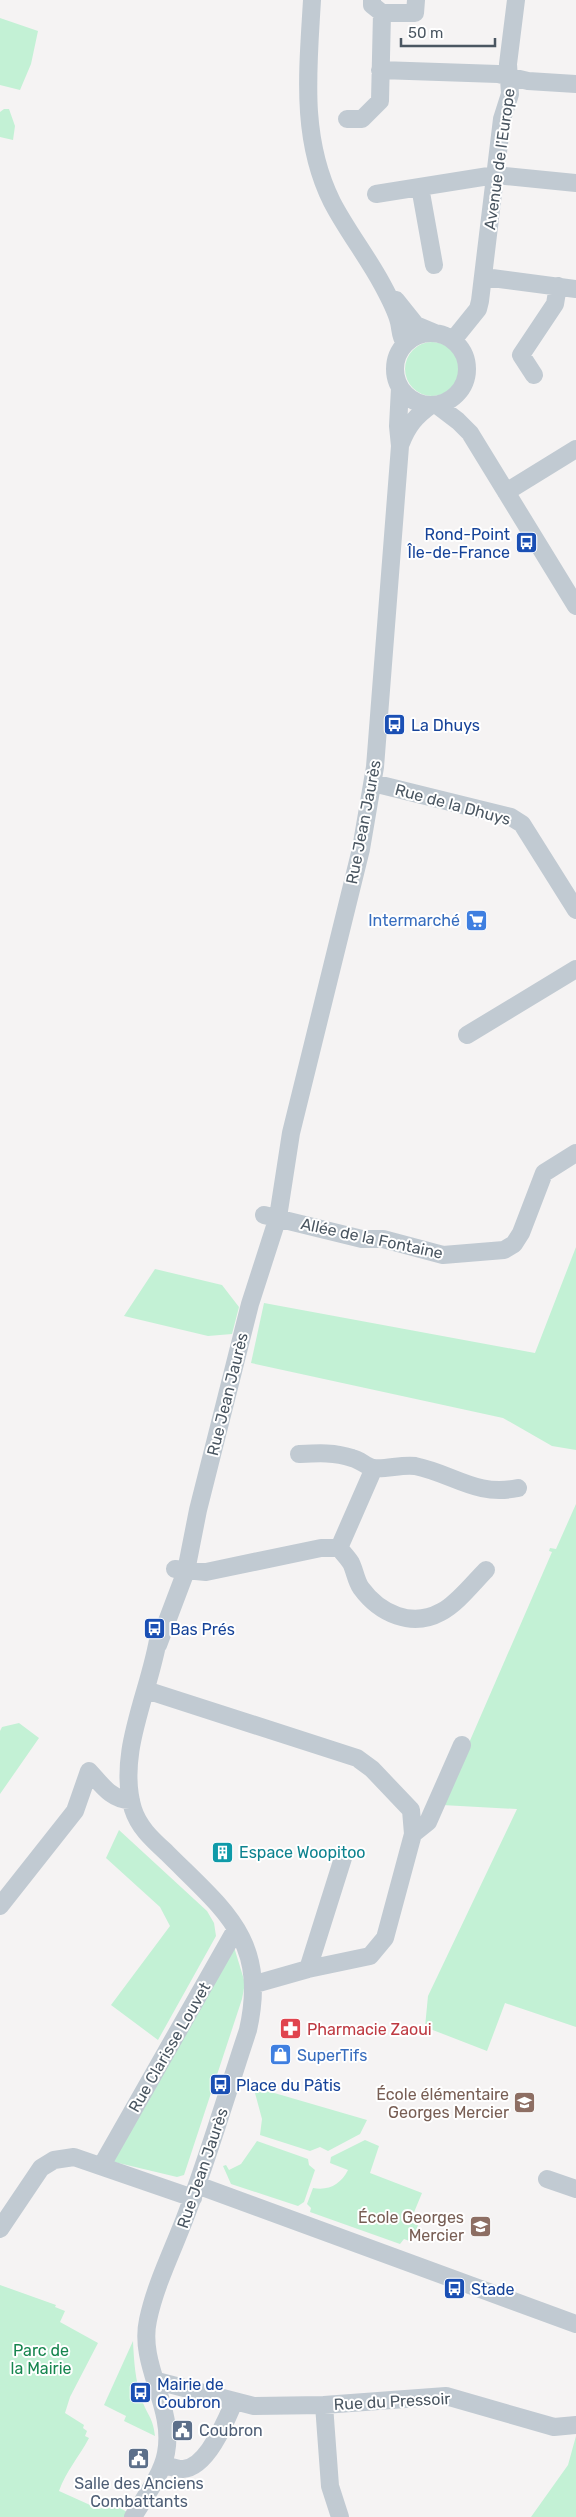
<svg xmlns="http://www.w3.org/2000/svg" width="576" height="2517" viewBox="0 0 576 2517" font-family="Rubik,sans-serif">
	<rect width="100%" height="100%" fill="#f5f3f3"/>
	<path fill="#c3f1d5" d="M0,18L38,31L31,64L20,90L0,85Z
		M4,109H9L15,126L13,140L0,137V112Z
		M405 369a27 27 0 1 1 54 0a27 27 0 1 1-54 0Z
		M576,1247V1450L552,1446L503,1418L251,1363L264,1303L535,1353Z
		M155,1269L222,1285L239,1307L232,1334L208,1336L124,1316Z
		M576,1504V2027L505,2003L487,2051L425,2027L428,1996L517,1809L442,1805L552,1552L549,1551L550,1548L556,1549Z
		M19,1723L39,1738L0,1794V1731L2,1727Z
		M119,1830L207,1911L214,1923L216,1936L158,2040L111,2005L170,1926L160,1907L106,1858Z
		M234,1947L245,1983L242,1999L184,2175L177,2177L110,2161Z
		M264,2090L367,2120L360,2134L328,2151L320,2147L310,2151L260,2135L262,2119L255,2093Z
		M365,2140L379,2146L370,2173L422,2193L410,2222L418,2225L412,2242L404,2239L400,2244L310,2212L311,2208L307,2204L313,2188C329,2191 341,2184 348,2170L330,2163L331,2157Z
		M257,2141L308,2159L309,2165L315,2170L304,2202L298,2206L231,2184L223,2166L226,2165L229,2170L241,2164Z
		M0,2285L56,2305L55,2307L65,2311L60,2322L98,2343L70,2397L65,2413L84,2425L83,2428L87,2431L85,2436L89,2438C79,2457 66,2471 59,2491L99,2509L113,2504L127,2512L125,2517H0Z
		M133,2341C134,2361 135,2380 142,2400C147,2415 153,2417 155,2436L124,2421L126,2416L104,2405Z
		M576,2436V2517H531L568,2465Z"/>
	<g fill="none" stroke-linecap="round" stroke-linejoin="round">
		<path stroke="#c1cad2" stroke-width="18" d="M312,0C308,70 300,138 332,202C347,231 367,256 382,284C388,295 396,310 399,322C401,331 400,336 405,343
			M382,13H415L416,0
			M380,70L498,74L528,81L576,84
			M347,119H362L380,101L382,13L372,5V0
			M420,187L434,265
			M376,194L495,175L576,183
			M484,277L576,289
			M396,300L416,325L435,333
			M395 369a36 36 0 1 1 72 0a36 36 0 1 1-72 0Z
			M453,340L478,309L480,301L502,119L510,94L508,64L516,0
			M534,375L521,355L555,304L558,286
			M437,405L458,421L470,433L576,606
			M401,443C408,425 416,416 431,405
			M506,492L576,449
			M373,783L511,817L522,824L576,910
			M467,1035L576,969
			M264,1215L362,1239H383L443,1255L504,1250L514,1244L521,1233L544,1173L576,1153
			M299,1454C318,1453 335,1452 352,1458C360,1460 366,1466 373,1468C385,1470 402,1464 415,1466C454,1474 476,1497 518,1488
			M339,1548C343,1553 348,1558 351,1563C355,1571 356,1581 361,1588C380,1614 412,1628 441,1612C456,1605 474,1582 486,1570
			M339,1548L374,1468
			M175,1569L206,1572L321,1548H339
			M158,1645L186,1571L198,1510L250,1304L278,1217L291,1133L361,849L375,767L400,446L398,426L400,388
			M146,1690L357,1758L372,1769L411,1810L413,1834L385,1938L370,1956L308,1969L255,1984
			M413,1834L428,1822L462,1745
			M0,1906L75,1811L89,1771C101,1784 112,1801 131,1800
			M308,1969L343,1858
			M102,2165L236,1929
			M547,2179L576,2189
			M197,2185L576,2324
			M0,2229L41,2168L54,2160L74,2157L193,2198
			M157,2381L254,2406L324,2405L446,2396L554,2427L576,2425
			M324,2405L330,2486L340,2517
			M163,2464C169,2466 176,2469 183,2469C207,2468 226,2421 234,2402
			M133,2517C144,2498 162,2475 166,2453C175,2407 138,2365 148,2320C156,2282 175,2246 188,2210C210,2151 228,2090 248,2030C268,1940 225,1911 167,1853C153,1840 139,1828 133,1809C116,1752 151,1690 159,1634"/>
	</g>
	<defs>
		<symbol id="bus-square" viewBox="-11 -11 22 22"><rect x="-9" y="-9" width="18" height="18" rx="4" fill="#1a4fb4" stroke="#fff"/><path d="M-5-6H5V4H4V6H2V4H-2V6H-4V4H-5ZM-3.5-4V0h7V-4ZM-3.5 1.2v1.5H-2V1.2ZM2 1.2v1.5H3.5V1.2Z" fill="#fff"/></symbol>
		<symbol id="supermarket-square" viewBox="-11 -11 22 22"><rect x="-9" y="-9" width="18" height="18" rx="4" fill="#3f7fe0" stroke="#fff"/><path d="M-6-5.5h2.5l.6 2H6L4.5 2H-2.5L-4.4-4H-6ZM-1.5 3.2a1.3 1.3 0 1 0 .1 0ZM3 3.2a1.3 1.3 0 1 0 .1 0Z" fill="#fff"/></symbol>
		<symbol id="building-square" viewBox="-11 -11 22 22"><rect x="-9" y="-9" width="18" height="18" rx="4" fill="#0f9aa8" stroke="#fff"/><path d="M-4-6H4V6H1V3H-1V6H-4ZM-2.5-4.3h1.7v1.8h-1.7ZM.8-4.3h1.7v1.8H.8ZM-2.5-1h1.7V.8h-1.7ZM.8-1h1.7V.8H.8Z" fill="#fff"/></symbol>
		<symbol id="pharmacy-square" viewBox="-11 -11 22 22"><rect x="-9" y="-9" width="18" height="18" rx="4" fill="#e0444e" stroke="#fff"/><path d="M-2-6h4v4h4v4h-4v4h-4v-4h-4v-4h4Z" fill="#fff"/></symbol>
		<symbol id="shop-square" viewBox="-11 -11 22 22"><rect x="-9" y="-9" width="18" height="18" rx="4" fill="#3f7fe0" stroke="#fff"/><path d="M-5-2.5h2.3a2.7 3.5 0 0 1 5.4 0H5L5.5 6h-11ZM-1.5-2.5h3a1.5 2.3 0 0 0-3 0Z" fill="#fff"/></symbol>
		<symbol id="school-square" viewBox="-11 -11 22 22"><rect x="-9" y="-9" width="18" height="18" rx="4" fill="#8d6e63" stroke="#fff"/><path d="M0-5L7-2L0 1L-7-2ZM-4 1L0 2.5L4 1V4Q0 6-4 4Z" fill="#fff"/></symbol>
		<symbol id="civic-square" viewBox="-11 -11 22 22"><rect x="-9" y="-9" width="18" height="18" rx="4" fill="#5c6f8a" stroke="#fff"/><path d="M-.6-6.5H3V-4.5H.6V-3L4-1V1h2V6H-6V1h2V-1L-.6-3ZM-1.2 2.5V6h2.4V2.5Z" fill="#fff"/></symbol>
	</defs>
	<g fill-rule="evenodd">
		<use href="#bus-square" x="514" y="530" width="25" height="25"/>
		<use href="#bus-square" x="382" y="712" width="25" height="25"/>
		<use href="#supermarket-square" x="464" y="908" width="25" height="25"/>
		<use href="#bus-square" x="142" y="1616" width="25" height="25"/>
		<use href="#building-square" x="210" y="1840" width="25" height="25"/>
		<use href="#pharmacy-square" x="278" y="2016" width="25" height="25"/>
		<use href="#shop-square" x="268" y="2042" width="25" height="25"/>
		<use href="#bus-square" x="208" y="2072" width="25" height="25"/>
		<use href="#school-square" x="512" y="2090" width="25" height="25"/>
		<use href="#school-square" x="468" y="2214" width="25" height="25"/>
		<use href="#bus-square" x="442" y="2276" width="25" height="25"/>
		<use href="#bus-square" x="128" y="2380" width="25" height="25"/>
		<use href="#civic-square" x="170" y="2418" width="25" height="25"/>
		<use href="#civic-square" x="126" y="2446" width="25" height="25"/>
	</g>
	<g text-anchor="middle" stroke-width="4" stroke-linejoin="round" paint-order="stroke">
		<g font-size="16" fill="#4a5661" stroke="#fff">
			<text transform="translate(499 159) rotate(-82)" y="6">Avenue de l'Europe</text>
			<text transform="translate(453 804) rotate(15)" y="6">Rue de la Dhuys</text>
			<text transform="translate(363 822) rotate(-79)" y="6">Rue Jean Jaurès</text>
			<text transform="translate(372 1238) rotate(12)" y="6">Allée de la Fontaine</text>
			<text transform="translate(227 1394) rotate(-76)" y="6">Rue Jean Jaurès</text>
			<text transform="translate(169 2047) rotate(-60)" y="6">Rue Clarisse Louvet</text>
			<text transform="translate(202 2168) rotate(-71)" y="6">Rue Jean Jaurès</text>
			<text transform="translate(392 2401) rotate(-3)" y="6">Rue du Pressoir</text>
		</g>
		<g font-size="16" fill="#164399" stroke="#fff" text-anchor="start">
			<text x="510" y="540" text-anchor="end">Rond-Point<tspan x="510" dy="18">Île-de-France</tspan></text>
			<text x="411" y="731">La Dhuys</text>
			<text x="170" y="1635">Bas Prés</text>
			<text x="236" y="2091">Place du Pâtis</text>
			<text x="471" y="2295">Stade</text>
			<text x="157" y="2390">Mairie de<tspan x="157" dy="18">Coubron</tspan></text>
		</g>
		<g font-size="16" fill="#366cbe" stroke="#fff" text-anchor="end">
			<text x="460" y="926">Intermarché</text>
			<text x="297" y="2061" text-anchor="start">SuperTifs</text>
		</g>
		<g font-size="16" fill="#0d838f" stroke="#fff" text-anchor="start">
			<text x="239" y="1858">Espace Woopitoo</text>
		</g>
		<g font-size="16" fill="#be3a42" stroke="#fff" text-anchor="start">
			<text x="307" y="2035">Pharmacie Zaoui</text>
		</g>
		<g font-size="16" fill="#785e54" stroke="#fff" text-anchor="end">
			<text x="509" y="2100">École élémentaire<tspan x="509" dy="18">Georges Mercier</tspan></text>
			<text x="464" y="2223">École Georges<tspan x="464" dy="18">Mercier</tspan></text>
		</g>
		<g font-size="16" fill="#17864f" stroke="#fff">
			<text x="41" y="2356">Parc de<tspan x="41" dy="18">la Mairie</tspan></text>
		</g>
		<g font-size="16" fill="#4e5e75" stroke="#fff" text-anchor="start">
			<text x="199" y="2436">Coubron</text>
			<text x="139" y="2489" text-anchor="middle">Salle des Anciens<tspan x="139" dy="18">Combattants</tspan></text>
		</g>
	</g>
	<path d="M401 38v8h94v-8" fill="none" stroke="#4a5661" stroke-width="2.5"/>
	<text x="408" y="38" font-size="15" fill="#4a5661" stroke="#ffffff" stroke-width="4" paint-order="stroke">50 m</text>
</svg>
